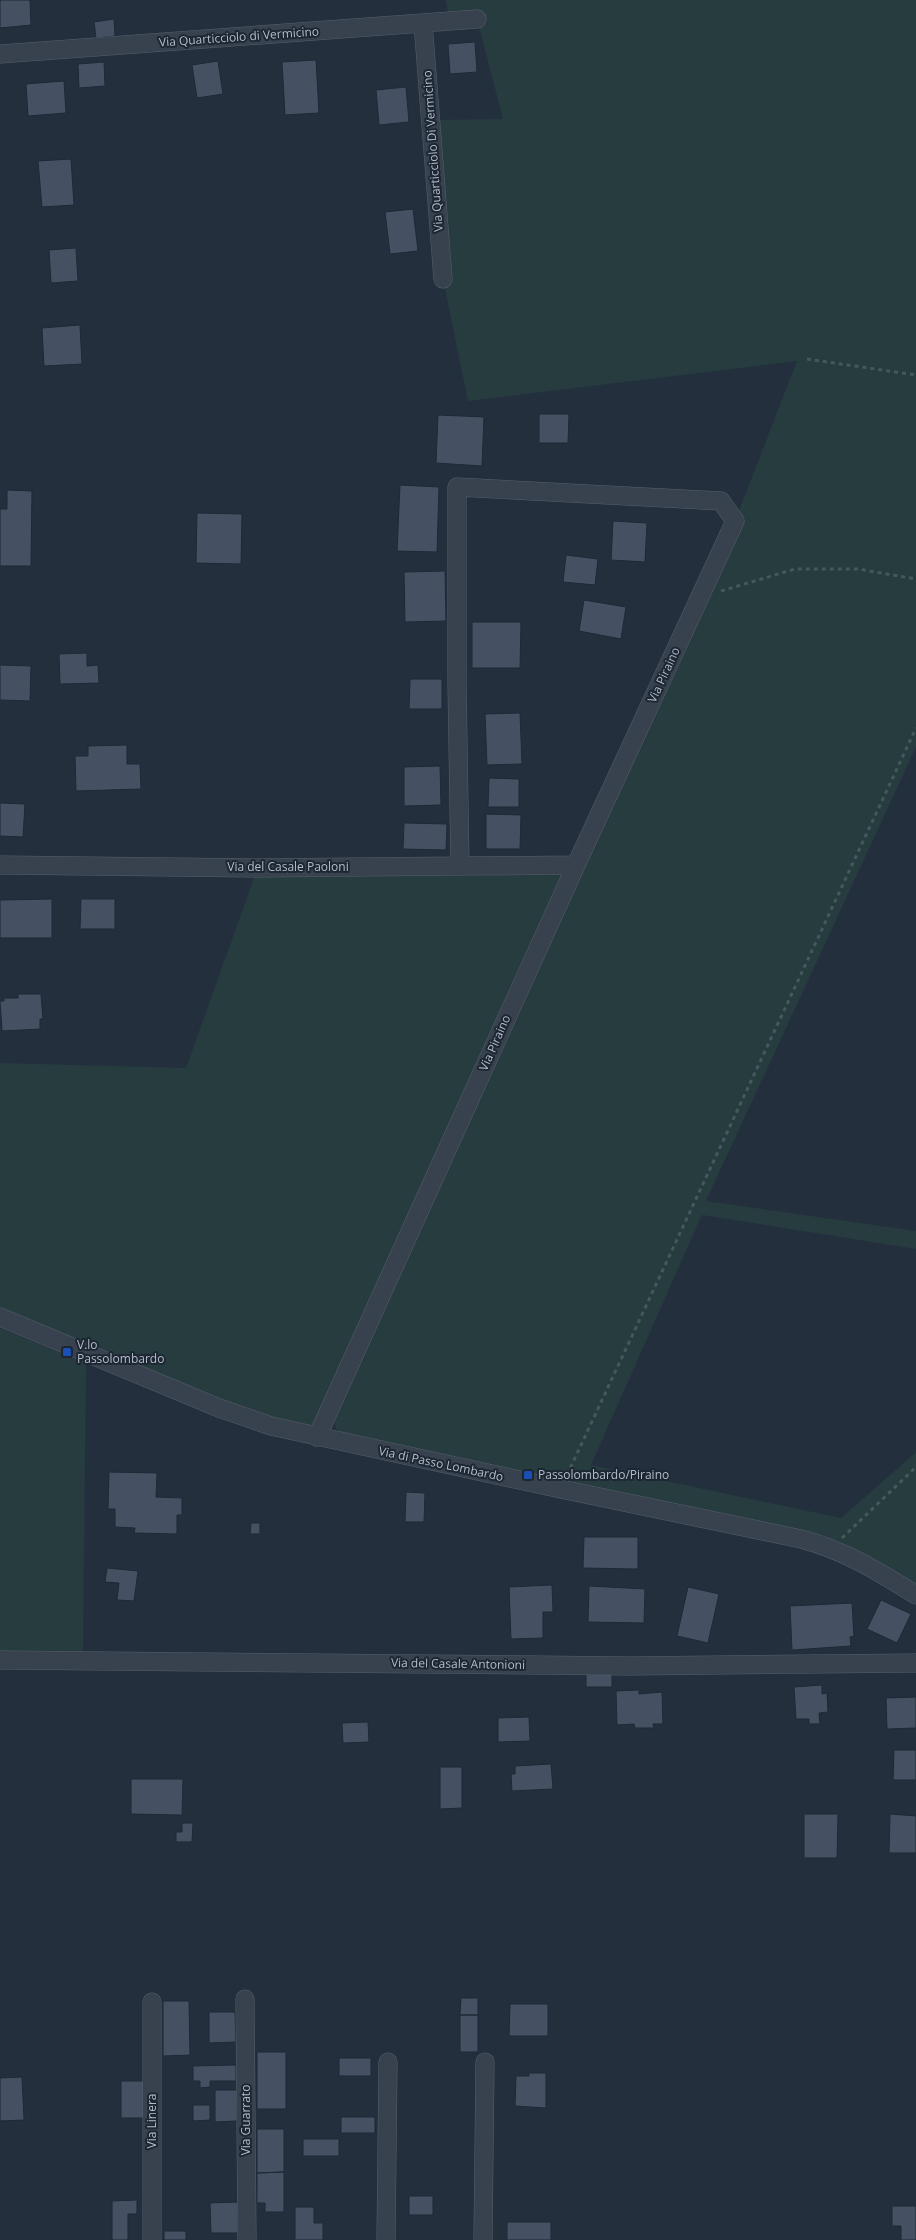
<svg xmlns="http://www.w3.org/2000/svg" width="916" height="2240" viewBox="0 0 916 2240" font-family="'Open Sans',sans-serif">
	<rect width="100%" height="100%" fill="#242f3e"/>
	<path fill="#263c3f" d="M446,0H916V747L706,1201L916,1231V1249L702,1215L591,1465L841,1518L916,1452V1588L871,1558L831,1540L343,1435L336,1428L333,1419L735,521L797,361L468,401L443,279L430,120L503,119L477,19L448,13Z
		M559,873L562,875L313,1430L237,1408L0,1312V1063L186,1068L255,875Z
		M0,1328L86,1363L83,1655L0,1654Z"/>
	<path fill="#455162" stroke="#1f2835" d="M0,0H30L31,25L0,28Z
		M114,19L115,36L96,38L94,22Z
		M475,42L477,72L450,74L448,44Z
		M316,60L319,113L285,115L282,62Z
		M218,61L223,94L197,98L192,65Z
		M104,62L105,86L79,88L78,64Z
		M64,81L66,113L28,116L26,84Z
		M406,87L409,122L379,125L376,90Z
		M71,159L74,205L42,207L38,161Z
		M413,209L418,251L390,254L385,212Z
		M76,248L78,281L51,283L49,250Z
		M80,325L82,364L44,366L42,328Z
		M539,414H569L568,443H539Z
		M438,415L484,417L482,466L436,463Z
		M400,485L439,487L437,552L397,551Z
		M7,490L32,491L31,566H0V509H7Z
		M197,513L242,514L241,564L196,563Z
		M613,521L647,523L645,562L611,560Z
		M566,555L598,559L595,585L563,582Z
		M445,571L446,621L405,622L404,572Z
		M584,600L626,607L621,639L579,631Z
		M472,622H521L520,668H472Z
		M87,653V666L98,665L99,683L60,684L59,654Z
		M0,665L31,666L30,701L0,700Z
		M410,679H442V709H409Z
		M520,713L522,764L487,765L485,714Z
		M127,745V764H140L141,789L76,791L75,756H88V746Z
		M440,766L441,805L404,806V767Z
		M489,778L519,779V807H488Z
		M0,803L25,804L23,837L0,836Z
		M486,814L521,815L520,849H486Z
		M404,823L447,824L446,850L403,849Z
		M52,899V938H0V900Z
		M81,899H115V929H80Z
		M18,994H41L43,1019H40V1029L2,1031L0,1001H4V998H18Z
		M109,1472L157,1473L156,1497L182,1498V1515H177V1534L134,1533L135,1528L115,1527V1509H108Z
		M406,1492L425,1493L424,1522H405Z
		M251,1523H260V1534H250Z
		M584,1537H638V1569L583,1568Z
		M107,1568L138,1571L134,1601L117,1600L119,1583L105,1582Z
		M552,1585L553,1612H543V1638L511,1639L509,1587Z
		M589,1586L645,1589L644,1623L588,1622Z
		M688,1587L719,1594L708,1643L677,1636Z
		M881,1600L911,1614L897,1643L867,1629Z
		M852,1603L854,1636L850,1637L851,1646L792,1650L790,1606Z
		M586,1672H612V1687H586Z
		M822,1685V1694L827,1693L828,1712L819,1713L820,1724H809V1719H796L794,1687Z
		M639,1690V1694L662,1692L663,1724H653L654,1728H635L634,1724L617,1725L616,1691Z
		M916,1697V1728L887,1729L886,1698Z
		M529,1717L530,1741L498,1742V1718Z
		M368,1722L369,1742L343,1743L342,1723Z
		M894,1750H916V1780H893Z
		M551,1764L553,1789L512,1791L511,1774H515V1766Z
		M440,1767H462V1808L440,1809Z
		M131,1779H183L182,1815L131,1814Z
		M804,1814H838L837,1858H804Z
		M890,1814L916,1816V1853H889Z
		M182,1823H193L192,1842H176V1832H182Z
		M461,1998H478V2015H460Z
		M163,2001H189L190,2055L163,2056Z
		M510,2004H548V2036H509Z
		M209,2012H235L236,2042L209,2043Z
		M460,2015H478V2052H460Z
		M257,2052H286V2109H257Z
		M339,2058H371V2076H339Z
		M236,2065V2081H210V2087L200,2088V2081H193V2066Z
		M529,2073H546V2108L515,2106L516,2076H529Z
		M22,2077L24,2120L0,2121V2078Z
		M121,2081H144V2118H121Z
		M215,2090H237V2121L215,2122Z
		M193,2105H210V2120L193,2121Z
		M341,2117H375V2133H341Z
		M257,2129H284V2172L257,2173Z
		M303,2139H339V2156H303Z
		M284,2172V2212H265V2203H257V2173Z
		M409,2196H433V2215H409Z
		M137,2200V2214H128V2240H112V2201Z
		M238,2202V2233H211L210,2203Z
		M892,2206H916V2240H901V2226H892Z
		M295,2207H314V2223H323V2240H295Z
		M507,2222H551V2240H507Z
		M164,2231H186V2240H164Z"/>
	<g fill="none" stroke-linecap="round" stroke-linejoin="round">
		<defs>
			<path id="minor" d="M423,23L443,279
				M0,54L477,19
				M0,865L258,868L576,865
				M0,1317L219,1408L271,1426L561,1489L801,1539C844,1550 879,1572 916,1595
				M317,1437L576,865L735,521L721,501L457,487V683L460,866
				M0,1660L629,1666L916,1663
				M245,1999L247,2240
				M152,2240V2002
				M386,2240L388,2062
				M483,2240L485,2062"/>
		</defs>
		<use href="#minor" stroke="#565f6c" stroke-width="19"/>
		<path stroke="#44595c" stroke-width="3" stroke-dasharray="4 4" stroke-linecap="butt" d="M807,359L916,375
			M721,591L795,569H858L916,579
			M567,1475L916,728
			M842,1538L916,1467"/>
		<use href="#minor" stroke="#38414e" stroke-width="18"/>
	</g>
	<g fill="#1a4fb4" stroke="#1d2633" stroke-width="2">
		<rect x="62" y="1347" width="10" height="10" rx="2.5"/>
		<rect x="523" y="1470" width="10" height="10" rx="2.5"/>
	</g>
	<g text-anchor="middle" stroke-width="4" stroke-linejoin="round" paint-order="stroke">
		<g font-size="12" fill="#b4bcc9" stroke="#1d2633">
			<text transform="translate(239 37) rotate(-4)" y="4">Via Quarticciolo di Vermicino</text>
			<text transform="translate(433 151) rotate(-94)" y="4">Via Quarticciolo Di Vermicino</text>
			<text transform="translate(664 675) rotate(-65)" y="4">Via Piraino</text>
			<text x="288" y="871">Via del Casale Paoloni</text>
			<text transform="translate(495 1043) rotate(-66)" y="4">Via Piraino</text>
			<text transform="translate(441 1464) rotate(12)" y="4">Via di Passo Lombardo</text>
			<text transform="translate(458 1664) rotate(1)" y="4">Via del Casale Antonioni</text>
			<text transform="translate(246 2120) rotate(-90)" y="4">Via Guarrato</text>
			<text transform="translate(152 2121) rotate(-90)" y="4">Via Linera</text>
		</g>
		<g font-size="12" fill="#b4bcc9" stroke="#1d2633" text-anchor="start">
			<text x="77" y="1349">V.lo<tspan x="77" dy="14">Passolombardo</tspan></text>
			<text x="538" y="1479">Passolombardo/Piraino</text>
		</g>
	</g>
</svg>
